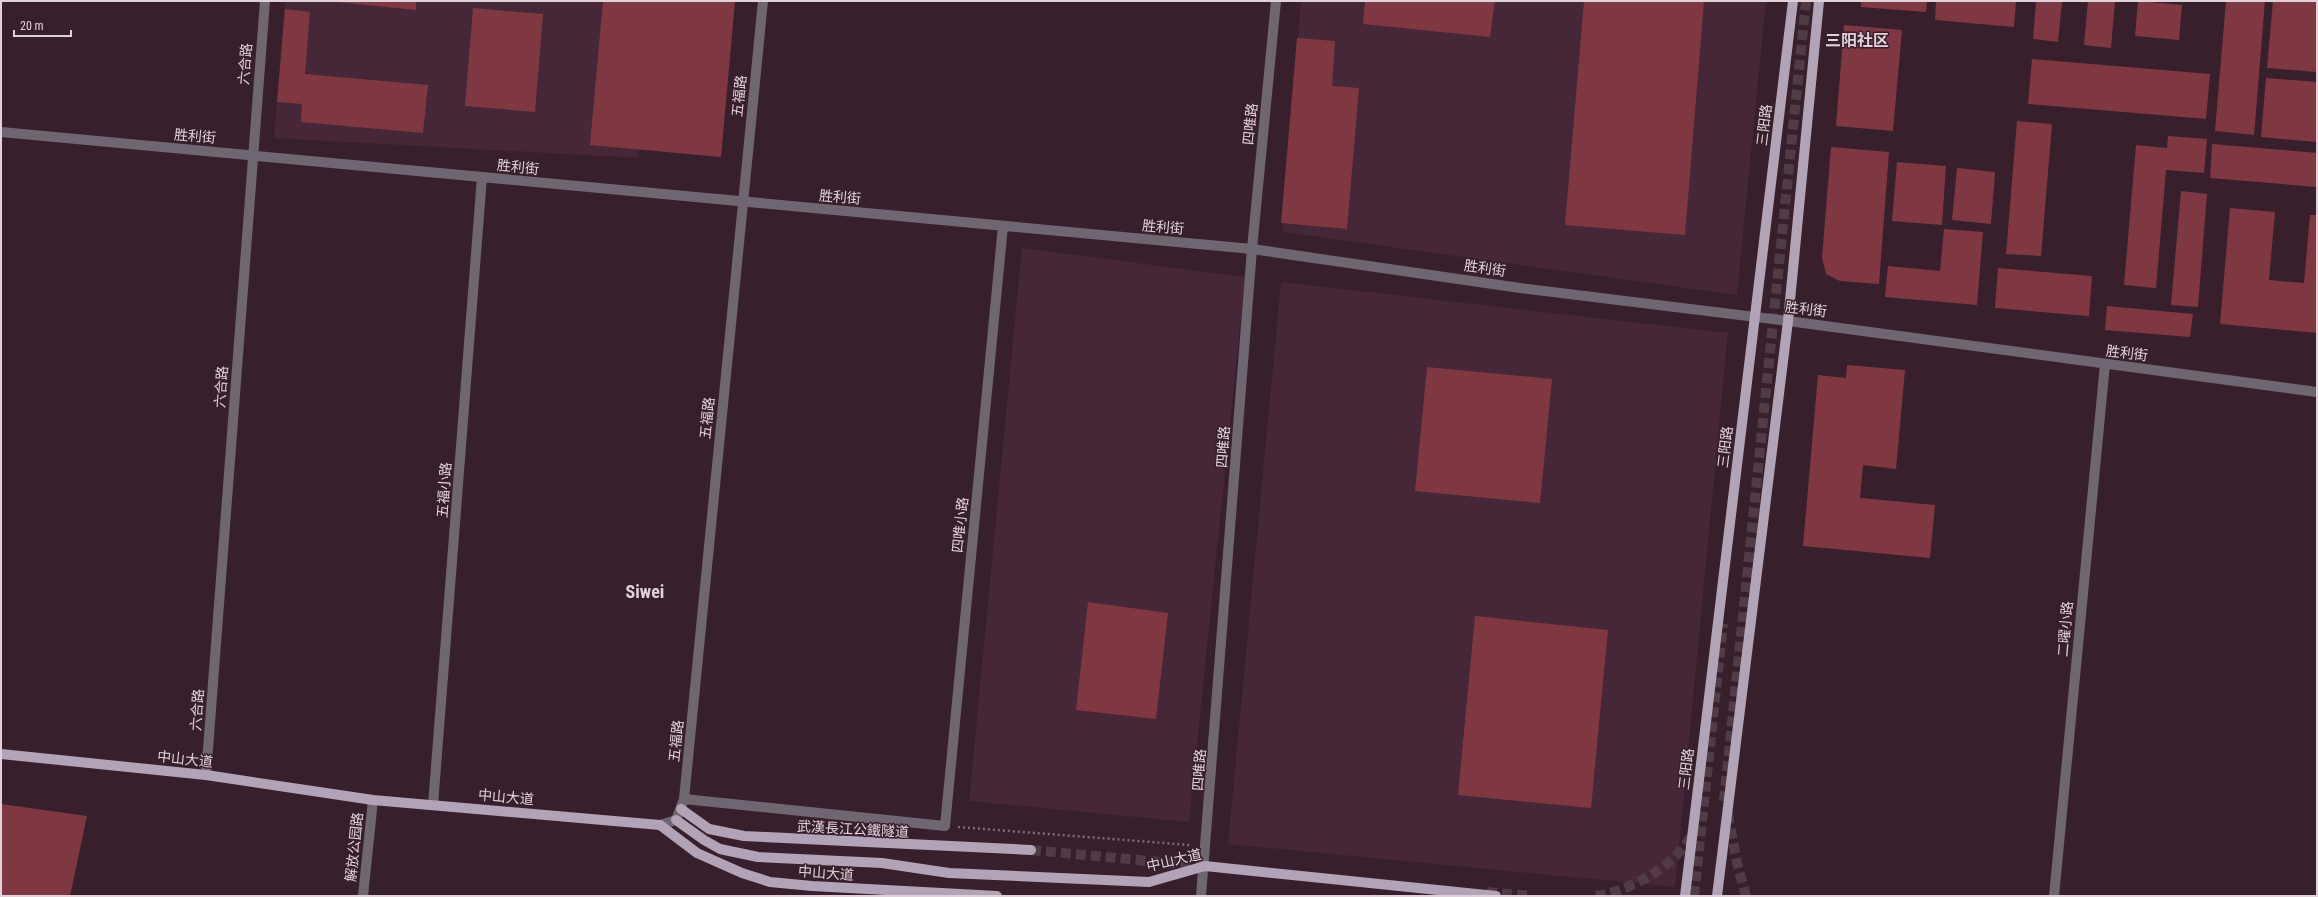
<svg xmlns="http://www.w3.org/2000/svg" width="2318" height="897" viewBox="0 0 2318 897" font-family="'Roboto Condensed','Noto Sans SC',sans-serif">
	<rect width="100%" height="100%" fill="#37202c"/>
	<path fill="#452737" d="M285,1H651L638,158L274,138Z
		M1301,1H1766L1737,295L1283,232Z
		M1022,248L1245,277L1189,822L969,801Z
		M1281,282L1728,333L1675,887L1228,844Z"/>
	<path fill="#7f3841" d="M328,1H416V10Z
		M603,1H735L721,157L590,145Z
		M1365,1H1495L1490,37L1363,24Z
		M1584,1H1704L1685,235L1565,225Z
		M1861,1H1927L1926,12L1861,7Z
		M1936,1H2016L2014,27L1935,20Z
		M2036,1H2062L2058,42L2033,39Z
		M2088,1H2115L2111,48L2084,45Z
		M2138,1L2182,5L2179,40L2135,36Z
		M2226,1H2265L2254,135L2215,131Z
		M2273,1H2317V72L2267,68Z
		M473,8L543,14L535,112L465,106Z
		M285,9L310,12L305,74L428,85L423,133L301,122L302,104L277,102Z
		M1844,25L1902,30L1893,131L1836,126Z
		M1297,38L1335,41L1332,86L1359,88L1347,229L1281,223Z
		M2032,59L2210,74L2206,119L2028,104Z
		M2266,78L2317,82V142L2261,137Z
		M2017,121L2052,124L2041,256L2006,254Z
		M2168,136L2207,139L2204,173L2166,170L2156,288L2124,285L2136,145L2167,148Z
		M2212,144L2317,153V187L2210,178Z
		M1831,147L1889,152L1879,284L1840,281L1826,274L1822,258Z
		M1897,162L1946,166L1942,225L1892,221Z
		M1957,168L1995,172L1991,224L1952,220Z
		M2181,191L2207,194L2198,307L2171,305Z
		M2230,208L2275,212L2269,280L2304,283L2310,215H2317V333L2220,324Z
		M1944,229L1983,232L1977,305L1885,297L1888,266L1940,271Z
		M1998,268L2092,276L2089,316L1995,308Z
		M2107,306L2193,314L2190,337L2105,330Z
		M1847,365L1905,370L1896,469L1863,465L1860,498L1935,505L1930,558L1803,546L1818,375L1846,378Z
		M1427,367L1552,379L1540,503L1415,491Z
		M1088,602L1168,613L1156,719L1076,710Z
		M1475,616L1608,630L1591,808L1458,795Z
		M1,804L87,816L70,896H1Z"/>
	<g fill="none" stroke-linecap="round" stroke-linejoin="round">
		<path stroke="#503b46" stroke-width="10" stroke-dasharray="10 5" stroke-linecap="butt" d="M1724,801L1806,1
			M1728,814L1737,863L1746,896
			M1031,850L1203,866
			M1487,892L1531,896
			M1596,896C1633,890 1675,866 1694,832
			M1694,896L1723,624"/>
		<path stroke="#816d78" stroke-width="2.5" stroke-dasharray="2 3" stroke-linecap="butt" d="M958,827L1190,845"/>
		<path stroke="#6e6670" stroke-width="10" d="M1,132L1252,249L1520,288L1788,321L2317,392
			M206,775L265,1
			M684,799L945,826L1003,226
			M433,805L482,177
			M660,825L676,820L684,799L763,1
			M363,896L373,800
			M1201,896L1252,249L1276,1
			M2054,896L2105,364"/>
		<path stroke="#b3a3b7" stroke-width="10" d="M1,754L206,775L373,800L660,825L697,853L742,873L770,882L812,886L997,896
			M681,809L709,829L744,836L1031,850
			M676,820L704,840L720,849L758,857L882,863L949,873L1149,882L1205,866L1496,896
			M1685,896L1793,1
			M1717,896L1788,321L1819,1"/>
	</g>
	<g text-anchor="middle" stroke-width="3" stroke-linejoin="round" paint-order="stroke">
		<g font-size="14" fill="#e1d1d9" stroke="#37202c">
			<text transform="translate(245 64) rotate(-85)" y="5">六合路</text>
			<text transform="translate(739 96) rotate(-84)" y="5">五福路</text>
			<text transform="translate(1250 124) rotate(-84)" y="5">四唯路</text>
			<text transform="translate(1764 125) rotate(-83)" y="5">三阳路</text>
			<text transform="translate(195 136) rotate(5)" y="5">胜利街</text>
			<text transform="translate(518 167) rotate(6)" y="5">胜利街</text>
			<text transform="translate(840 197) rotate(5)" y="5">胜利街</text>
			<text transform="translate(1163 227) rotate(5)" y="5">胜利街</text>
			<text transform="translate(1485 268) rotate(8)" y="5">胜利街</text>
			<text transform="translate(1806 309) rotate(7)" y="5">胜利街</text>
			<text transform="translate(2127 353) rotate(7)" y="5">胜利街</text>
			<text transform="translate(221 387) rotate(-86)" y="5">六合路</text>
			<text transform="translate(707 418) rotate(-84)" y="5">五福路</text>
			<text transform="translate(1223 447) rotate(-86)" y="5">四唯路</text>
			<text transform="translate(1725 447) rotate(-83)" y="5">三阳路</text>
			<text transform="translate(444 490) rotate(-86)" y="5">五福小路</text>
			<text transform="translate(960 525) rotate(-84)" y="5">四唯小路</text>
			<text transform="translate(2065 629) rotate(-85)" y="5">二曜小路</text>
			<text transform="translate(197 710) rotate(-86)" y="5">六合路</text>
			<text transform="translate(676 741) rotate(-84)" y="5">五福路</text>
			<text transform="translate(185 759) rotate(6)" y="5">中山大道</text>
			<text transform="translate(1686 769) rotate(-83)" y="5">三阳路</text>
			<text transform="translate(1199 770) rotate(-86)" y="5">四唯路</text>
			<text transform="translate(506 797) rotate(5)" y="5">中山大道</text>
			<text transform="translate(853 829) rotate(3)" y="5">武漢長江公鐵隧道</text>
			<text transform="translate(354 847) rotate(-84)" y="5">解放公园路</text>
			<text transform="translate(1174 860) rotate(-13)" y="5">中山大道</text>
			<text transform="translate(826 873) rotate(4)" y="5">中山大道</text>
		</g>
		<g font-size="16" font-weight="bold" fill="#e1d1d9" stroke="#37202c">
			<text x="1857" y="46">三阳社区</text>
		</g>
		<g font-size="18" font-weight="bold" fill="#e1d1d9" stroke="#37202c">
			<text x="645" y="598">Siwei</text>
		</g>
	</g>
	<rect width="2318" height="897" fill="none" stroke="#e1d1d9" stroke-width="4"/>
	<path d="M14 30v6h57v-6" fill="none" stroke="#e1d1d9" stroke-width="2"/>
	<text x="20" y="30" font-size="12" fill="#e1d1d9" stroke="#37202c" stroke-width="3" paint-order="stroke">20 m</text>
</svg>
